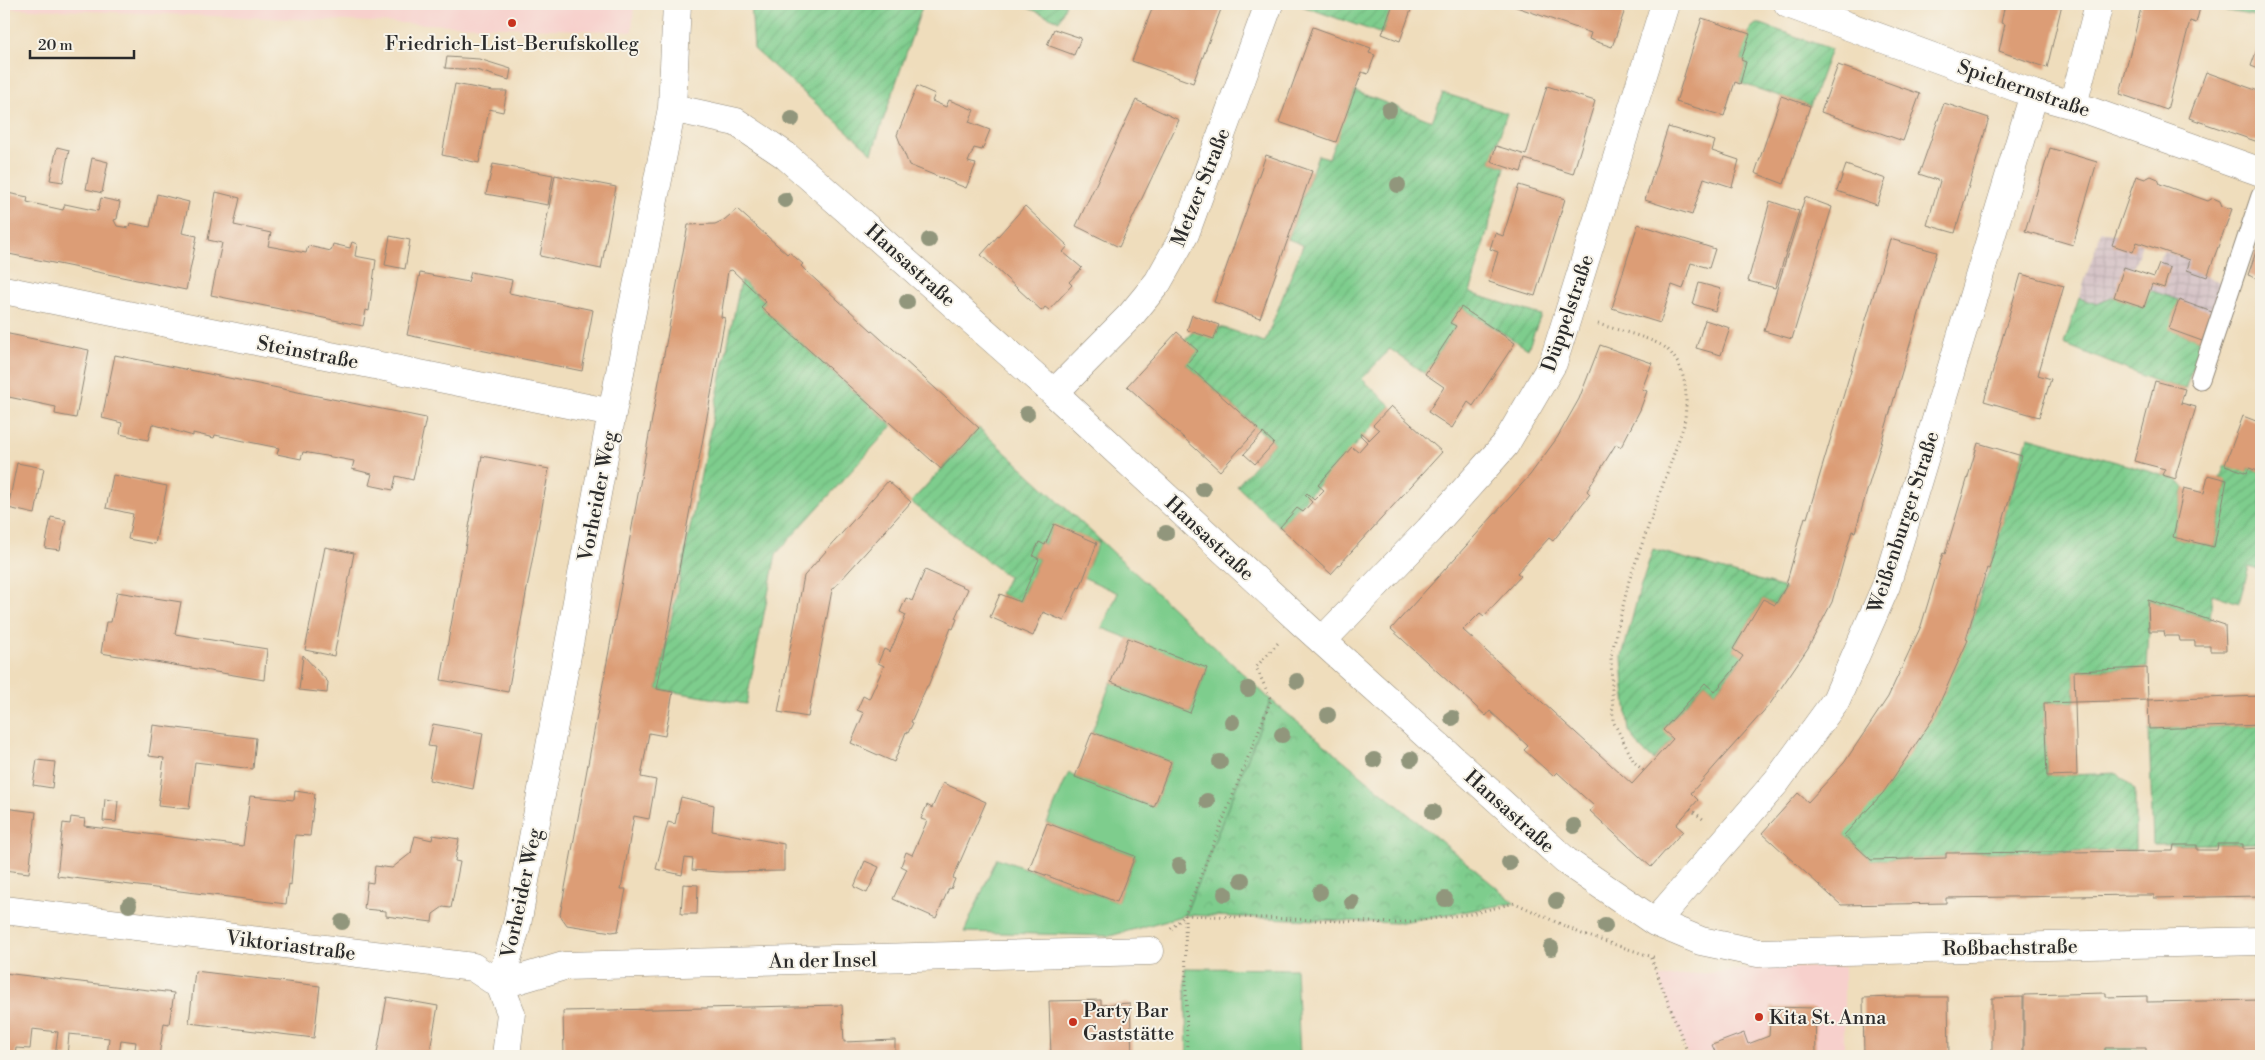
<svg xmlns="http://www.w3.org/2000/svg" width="2265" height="1060" viewBox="0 0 2265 1060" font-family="'Libre Bodoni',serif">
	<defs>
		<pattern id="industrial-grid" width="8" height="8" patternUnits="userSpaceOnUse" patternTransform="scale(1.25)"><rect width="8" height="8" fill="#d2bec3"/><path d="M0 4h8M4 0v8" fill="none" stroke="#b4a3a8"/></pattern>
		<pattern id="park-crowns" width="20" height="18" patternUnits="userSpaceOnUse" patternTransform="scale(1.25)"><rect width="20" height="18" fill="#7ecd8d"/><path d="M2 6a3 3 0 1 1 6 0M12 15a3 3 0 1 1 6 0" fill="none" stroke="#6db07a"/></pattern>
		<pattern id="garden-furrows" width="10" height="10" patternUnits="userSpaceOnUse" patternTransform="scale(1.25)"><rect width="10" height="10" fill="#7ecd8d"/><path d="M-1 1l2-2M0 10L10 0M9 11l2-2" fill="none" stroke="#6db07a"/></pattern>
	</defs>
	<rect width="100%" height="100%" fill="#f7f3e8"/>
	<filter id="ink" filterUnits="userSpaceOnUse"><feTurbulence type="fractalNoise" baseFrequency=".02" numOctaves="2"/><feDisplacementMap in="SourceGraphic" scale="10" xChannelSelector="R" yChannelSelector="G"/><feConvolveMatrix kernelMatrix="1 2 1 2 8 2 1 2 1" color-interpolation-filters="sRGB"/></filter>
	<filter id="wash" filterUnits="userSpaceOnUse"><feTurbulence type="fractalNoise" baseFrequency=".0096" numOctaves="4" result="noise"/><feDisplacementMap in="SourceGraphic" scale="20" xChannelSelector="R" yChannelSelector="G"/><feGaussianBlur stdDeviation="1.12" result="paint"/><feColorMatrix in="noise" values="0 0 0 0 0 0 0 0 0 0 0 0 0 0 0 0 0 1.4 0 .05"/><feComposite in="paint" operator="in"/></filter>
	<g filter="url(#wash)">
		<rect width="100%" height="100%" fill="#efddbc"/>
		<path fill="#f7d0cc" d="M4,4H634L632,32L4,8Z
			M1844,967V1056H1688L1659,978L1755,968Z"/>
		<path fill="url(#industrial-grid)" d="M2101,231L2142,244L2133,269L2124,267L2114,297L2097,304L2079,298Z
			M2163,251L2190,260L2207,277L2223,283L2212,312L2149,290L2152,284L2164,287L2170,269L2159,264Z"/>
		<path fill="#7ecd8d" stroke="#547c5c" d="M1100,540L1271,700L1185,915L1110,936L964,932L997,858L1117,902L1135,856L1047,823L1069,772L1075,777L1154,807L1171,762L1092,732L1111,682L1190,713L1207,669L1102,628L1118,593L1083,577Z
			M1185,968L1296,969L1300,1056H1187Z"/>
		<path fill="url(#park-crowns)" stroke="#547c5c" d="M1271,700L1515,903L1396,923L1185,915Z"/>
		<path fill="url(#garden-furrows)" stroke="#547c5c" d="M751,4H923L872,153L754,49Z
			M1019,4H1066L1059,21Z
			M1303,4H1393L1382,34L1302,6Z
			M2201,4H2261V17L2200,6Z
			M1756,24H1761L1831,49L1810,106L1740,83L1746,62L1741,60L1750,29Z
			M1355,91L1432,121L1443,93L1507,113L1491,162L1505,167L1470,293L1541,315L1528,349L1461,307L1450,322L1456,326L1425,374L1390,349L1362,379L1391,406L1280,527L1237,486L1274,443L1186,364L1185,339C1209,313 1238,335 1265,342L1303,245L1288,239L1318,155L1329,158Z
			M741,280L766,302L761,307L892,426L776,554L746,704L657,689Z
			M2149,290L2179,300L2170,329L2202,341L2185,389L2155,381L2064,344L2079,298L2097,304L2114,297L2144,307Z
			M979,428L1100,540L1097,543L1054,525L1045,545L1039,542L1033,556L1039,559L1020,602L1000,594L1008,577L911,502Z
			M2028,437L2176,479L2184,488L2173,537L2214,547L2227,480L2220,478L2225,465L2247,472L2249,468L2261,472V571L2249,567L2239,603L2212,594L2210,620L2148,600L2149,631L2147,668L2074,671L2075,702L2044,703L2047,776L2118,773L2135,791V850L1946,853V858L1871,860L1844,835L1966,639L1989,569Z
			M1653,549L1785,588L1775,605L1763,599L1733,649L1743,656L1715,692L1705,683L1663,729L1673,739L1654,760L1641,749L1629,731L1624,688L1622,657L1640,588Z
			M2261,725V843L2153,845L2149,729Z
			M2105,1048H2146V1056H2105Z"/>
		<g id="blocks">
			<path fill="#dc9d76" d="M1154,4H1223L1193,83L1132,61Z
				M1393,4L1412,7L1400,41L1382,34Z
				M1508,4H1627L1612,47L1589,39L1591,33Z
				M2005,4H2062L2047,68L1999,51L2005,24L2001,23Z
				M2142,4H2201L2196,23L2190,21L2167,110L2120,94Z
				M1702,18L1750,34L1741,60L1746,62L1740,84L1735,82L1724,116L1676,102Z
				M1313,27L1371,48L1369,53L1375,55L1368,74L1362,72L1336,142L1279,122Z
				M1054,29L1081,38L1074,55L1047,45Z
				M2261,38V70L2251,66Z
				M447,57L479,59L511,69L509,80L476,70L445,68Z
				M1838,65L1920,94L1903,141L1821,112Z
				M2206,72L2261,92V143L2189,118Z
				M455,84L493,91H507L503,112L489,109L479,163L442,155Z
				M917,86L935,94L932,101L946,107L949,100L974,110L969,122L990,130L982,150L974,148L968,162L976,164L966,188L909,165L897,135Z
				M1547,86L1595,101L1573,174L1525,159L1521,172L1491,162L1496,146L1526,155Z
				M1781,96L1810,106L1784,184L1755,173Z
				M1136,100L1179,120L1119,247L1076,226Z
				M1944,103L1989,118L1955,233L1927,225L1940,181L1919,174Z
				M1668,127L1715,141L1712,151L1739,160L1732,187L1704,178L1692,215L1645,200Z
				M57,147L69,150L63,182L50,180Z
				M2050,148L2097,162L2073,245L2025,231Z
				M1266,155L1312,171L1260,318L1214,302Z
				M92,158L108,162L102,193L86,189Z
				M493,164L553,175L548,205L486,194Z
				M1846,165L1886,179L1877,205L1837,191Z
				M555,175L616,187L601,269L540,256Z
				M2136,176L2145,179L2151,176L2158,179L2160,184L2208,201L2213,198L2220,201L2222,206L2232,209L2207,277L2187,270L2190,260L2137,242L2133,252L2112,245Z
				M1519,185L1565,199L1535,296L1489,282L1498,252L1490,249L1495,233L1503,236Z
				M216,192L240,198L234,225L271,233L268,246L306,253L308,246L331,251L333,244L350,248L352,242L357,244L355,256L376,260L369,311L366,310L363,326L211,295L222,243L208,240Z
				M7,193L28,197L27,202L63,210L65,204L98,211L101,198L120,202L117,219L114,220L117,226L129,228L130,223L150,227L157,194L189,202L182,233L197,236L186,290L4,253V208Z
				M1805,197L1832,207L1792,339L1764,331Z
				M1770,201L1799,211L1775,288L1748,281Z
				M1025,206L1068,246L1063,252L1082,268L1069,282L1072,285L1049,310L1045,307L1042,311L981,255Z
				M737,209L787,254L789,252L803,264L801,266L806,271L979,428L941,469L768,313L761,307L766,302L732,270L728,271L721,317L725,318L724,324L657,689L673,692L665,736L649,733L641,777L656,780L649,819L634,816L621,889H626L618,931L612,932L567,925L560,915L688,225L715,224L724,220Z
				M1638,224L1715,249L1709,268L1691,263L1683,289L1672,285L1660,323L1612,308Z
				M390,236L410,240L405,269L385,265Z
				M2261,237V280L2248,275Z
				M1890,239L1937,252L1855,532L1852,531L1832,602L1808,648L1770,704L1691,793L1698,800L1676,825L1683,831L1651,867L1590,811L1594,806L1557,772L1553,776L1524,750L1528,746L1490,711L1486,716L1391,629L1530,475L1557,438L1579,399L1600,345L1652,363L1642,389L1647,391L1640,410L1621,447L1616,444L1587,491L1590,494L1553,541L1549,538L1517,573L1521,576L1484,616L1480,613L1463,630L1632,784L1673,739L1663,730L1705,683L1715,692L1731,673L1743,656L1733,649L1763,599L1775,605L1785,588L1805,517L1807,518Z
				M2159,264L2170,268L2164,288L2152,284L2144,307L2114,297L2124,267L2154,277Z
				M471,272L512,280L509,293L593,310L582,371L407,335L420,273L468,282Z
				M2021,274L2064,286L2038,375L2051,379L2039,417L1984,401Z
				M1699,283L1721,289L1715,311L1693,304Z
				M2179,300L2212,312L2202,341L2169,329Z
				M1461,307L1515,343L1473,406L1468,402L1452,428L1428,412L1444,387L1425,374L1456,326L1450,323Z
				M1192,315L1219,325L1214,339L1187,330Z
				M1705,320L1730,328L1721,355L1696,348Z
				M1177,332L1198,351L1186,364L1258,429L1220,471L1127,386Z
				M4,333L89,350L76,418L55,414L56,407L4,396Z
				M115,355L426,418L413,480L396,476L393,490L369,485L372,474L352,469L354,461L303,452L301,459L277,454L279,448L215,435L214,438L193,433V436L152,424L148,440L120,434L122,423L102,418Z
				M2155,381L2185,389L2181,403L2196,407L2176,474V479L2162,475L2165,469L2134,461Z
				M1391,406L1442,452L1331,574L1280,527L1297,508L1303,512L1312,502L1305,495L1307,493L1314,500L1324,490L1318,485L1352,447L1358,452L1367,442L1360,435L1361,433L1369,440L1379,430L1373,425Z
				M2243,416L2261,423V472L2249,468L2247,473L2225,465Z
				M1263,433L1274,443L1255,464L1244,454Z
				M1978,443L2022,456L1989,569L1987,568L1966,639L1968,640L1932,720L1883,793L1844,835L1871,860L1946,858V853L2173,851L2174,845H2197V850H2217L2218,844H2243V849L2261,848V896L2154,898V895H2136L1946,898V903L1841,905L1762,833L1798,793L1808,802L1844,763L1888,697L1921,626L1943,553L1945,554Z
				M482,456L549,469L508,692L441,680Z
				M17,463L44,468L35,514L8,508Z
				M113,475L167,486L155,544L128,539L133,514L106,508Z
				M2208,475L2227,480L2214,547L2173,537L2184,488L2204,493Z
				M888,481L911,502L832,590L808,717L778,712L804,576Z
				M51,517L66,520L60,550L45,548Z
				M1054,524L1097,543L1080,588L1078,587L1064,621L1043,612L1033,636L990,617L1000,594L1020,602L1039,559L1033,556L1039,542L1045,545Z
				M325,547L354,553L334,656L305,650Z
				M925,570L968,589L955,618L957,619L953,629L951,628L928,686H927L911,722L913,723L908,733L906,732L894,762L851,743L864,713L857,710L863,696L869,699L884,666L878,663L884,649L890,652L906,615L900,612L906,598L912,601Z
				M117,592L181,602L175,634L267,649L264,680L101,653L106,622H111Z
				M2148,600L2225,625L2226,651H2210V646H2195V641H2180L2179,636H2165L2164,631H2149Z
				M1128,638L1207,668L1190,713L1111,682Z
				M303,655L328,682L327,693L299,690Z
				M2147,668L2148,700L2075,702L2077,775L2047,776L2044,703L2075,702L2074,671Z
				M2261,696V725L2149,729L2148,700Z
				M433,724L483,733L473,789L429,780L435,747L428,746Z
				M153,725L256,738L253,769L195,762L189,809L158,806L164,758L149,756Z
				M1092,732L1171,762L1154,807L1075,777Z
				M37,760L55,762L52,788L33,785Z
				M943,783L986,802L953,878L955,879L951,889L949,888L936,918L893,899L907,869L901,866L906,852L912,855L927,821L921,819L927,805L932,808Z
				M295,791L315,794L310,836L295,835L291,885L289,884L286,904L57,876L63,823L70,824L71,817L85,819L84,826L243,846L250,796L294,800Z
				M681,797L714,805L712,831L784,844V871L719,872L692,870L693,859L685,858L682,875L656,869L668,822L675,824Z
				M105,799L118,801L116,822L103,821Z
				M4,808L36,812L29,873L4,870Z
				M1047,823L1135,856L1117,902L1029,869Z
				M433,835L459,839L455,861L460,862L451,908L443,907L433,914L432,922L386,916V911L364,909L367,882L373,883L375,866L392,868L411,853L415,836L432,840Z
				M865,861L879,867L867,893L854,887Z
				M683,884L698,885L697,914H681Z
				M195,971L320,986L314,1038L189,1023Z
				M4,973L174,993L169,1024L164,1023L159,1056H134L136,1042L121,1040L119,1056H107L109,1038L69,1034L67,1056H55L58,1032L32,1029L30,1049L16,1048L15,1056H4L6,1026L4,1025Z
				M2106,993V997L2147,996V1002L2261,1000V1056H2146V1048H2105V1056H2024V995Z
				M387,997L438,1006L429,1056H395L377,1053Z
				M1898,997H1948L1949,1056H1864L1863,998Z
				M2023,997V1056H1992V998Z
				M1101,1000V1005L1130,1003L1132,1056H1051L1049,1001Z
				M842,1005L844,1042L895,1040V1056H564L563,1011Z
				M1771,1007L1815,1008L1816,1056H1717L1712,1045L1744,1033L1748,1044L1769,1036Z"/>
		</g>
	</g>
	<g filter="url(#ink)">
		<use href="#blocks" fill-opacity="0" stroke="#8d8474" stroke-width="1"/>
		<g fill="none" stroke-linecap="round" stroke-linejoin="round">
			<defs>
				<path id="service" d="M2200,379L2261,196"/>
				<path id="minor" d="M1788,4L2034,94L2073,105L2261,172
					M2073,105L2099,4
					M672,108L736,122L785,155L1054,393L1299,620L1566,861L1655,922L1701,941L1758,953L2261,941
					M4,290L612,413
					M1054,393L1131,315L1158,282L1185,234L1269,4
					M1322,641L1429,530L1505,445L1553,363L1665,4
					M4,910L473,967L500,985L511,1013L506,1056
					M1655,922L1777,781L1836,700L1886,586L2034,94
					M500,985L517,924L612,413L672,108L677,4
					M500,985L564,966L1150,951"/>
			</defs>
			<use href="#service" stroke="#8d8474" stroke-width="21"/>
			<use href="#minor" stroke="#8d8474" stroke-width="29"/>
			<path stroke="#8d8474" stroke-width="3" stroke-dasharray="1 4" stroke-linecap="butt" d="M1598,324C1614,329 1656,339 1667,349C1688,369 1688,399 1684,425L1629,581L1611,656L1613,721L1634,762L1644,771
				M1690,809L1703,819
				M1171,929L1185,915L1396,923L1470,914L1515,903L1582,934L1656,958
				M1651,958L1689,1056
				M1187,1056L1185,915L1271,700L1256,667L1278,643"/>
			<use href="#service" stroke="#fff" stroke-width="19"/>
			<use href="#minor" stroke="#fff" stroke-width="28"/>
		</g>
		<g fill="#91967c">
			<circle cx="1389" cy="110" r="8"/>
			<circle cx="792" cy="119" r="8"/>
			<circle cx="1398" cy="185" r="8"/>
			<circle cx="785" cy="200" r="8"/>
			<circle cx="929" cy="240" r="8"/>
			<circle cx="907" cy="302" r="8"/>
			<circle cx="1027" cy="414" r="8"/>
			<circle cx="1203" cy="489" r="8"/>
			<circle cx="1166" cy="533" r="8"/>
			<circle cx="1297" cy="681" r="8"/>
			<circle cx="1248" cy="689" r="8"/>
			<circle cx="1328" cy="715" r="8"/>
			<circle cx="1452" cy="718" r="8"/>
			<circle cx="1232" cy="722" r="8"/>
			<circle cx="1282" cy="735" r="8"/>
			<circle cx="1411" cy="759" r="8"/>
			<circle cx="1374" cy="760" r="8"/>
			<circle cx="1220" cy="762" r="8"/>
			<circle cx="1207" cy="801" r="8"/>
			<circle cx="1433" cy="812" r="8"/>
			<circle cx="1574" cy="826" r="8"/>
			<circle cx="1509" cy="863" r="8"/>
			<circle cx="1179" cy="866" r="8"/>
			<circle cx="1242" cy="880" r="8"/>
			<circle cx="1320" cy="892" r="8"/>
			<circle cx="1225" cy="894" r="8"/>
			<circle cx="1445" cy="899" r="8"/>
			<circle cx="1556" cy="901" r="8"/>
			<circle cx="1352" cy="902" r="8"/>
			<circle cx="129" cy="905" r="8"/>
			<circle cx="342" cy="922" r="8"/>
			<circle cx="1605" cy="926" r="8"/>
			<circle cx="1551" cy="948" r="8"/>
		</g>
	</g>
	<g fill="#c8321e" stroke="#f7f3e8" stroke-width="2">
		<circle cx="512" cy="23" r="5"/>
		<circle cx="1759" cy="1017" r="5"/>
		<circle cx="1073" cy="1022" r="5"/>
	</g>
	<g text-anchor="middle" stroke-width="4" stroke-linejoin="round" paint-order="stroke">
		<g font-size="20" fill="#2b2b2b" stroke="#f7f3e8" text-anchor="start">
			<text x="512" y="50" text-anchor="middle">Friedrich-List-Berufskolleg</text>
			<text x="1083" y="1017">Party Bar<tspan x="1083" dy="23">Gaststätte</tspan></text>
			<text x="1769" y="1024">Kita St. Anna</text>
		</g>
		<g font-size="20" fill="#2b2b2b" stroke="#f7f3e8">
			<text transform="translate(2024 88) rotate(19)" y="7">Spichernstraße</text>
			<text transform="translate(1200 187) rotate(-68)" y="7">Metzer Straße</text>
			<text transform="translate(911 265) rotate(42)" y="7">Hansastraße</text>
			<text transform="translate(1567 313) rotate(-71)" y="7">Düppelstraße</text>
			<text transform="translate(308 352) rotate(11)" y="7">Steinstraße</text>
			<text transform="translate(597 496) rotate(-79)" y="7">Vorheider Weg</text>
			<text transform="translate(1903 522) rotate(-72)" y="7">Weißenburger Straße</text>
			<text transform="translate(1210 538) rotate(43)" y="7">Hansastraße</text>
			<text transform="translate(1510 811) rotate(42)" y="7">Hansastraße</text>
			<text transform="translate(521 893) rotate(-78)" y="7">Vorheider Weg</text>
			<text transform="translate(291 945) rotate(7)" y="7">Viktoriastraße</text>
			<text transform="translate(2010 947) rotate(-1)" y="7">Roßbachstraße</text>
			<text transform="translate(823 960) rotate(-1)" y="7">An der Insel</text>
		</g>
	</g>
	<rect width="2265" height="1060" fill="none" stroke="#f7f3e8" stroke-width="20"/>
	<path d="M30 50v8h104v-8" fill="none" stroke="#2b2b2b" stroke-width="2.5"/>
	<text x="38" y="50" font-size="15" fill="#2b2b2b" stroke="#f7f3e8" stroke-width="4" paint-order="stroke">20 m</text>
</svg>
